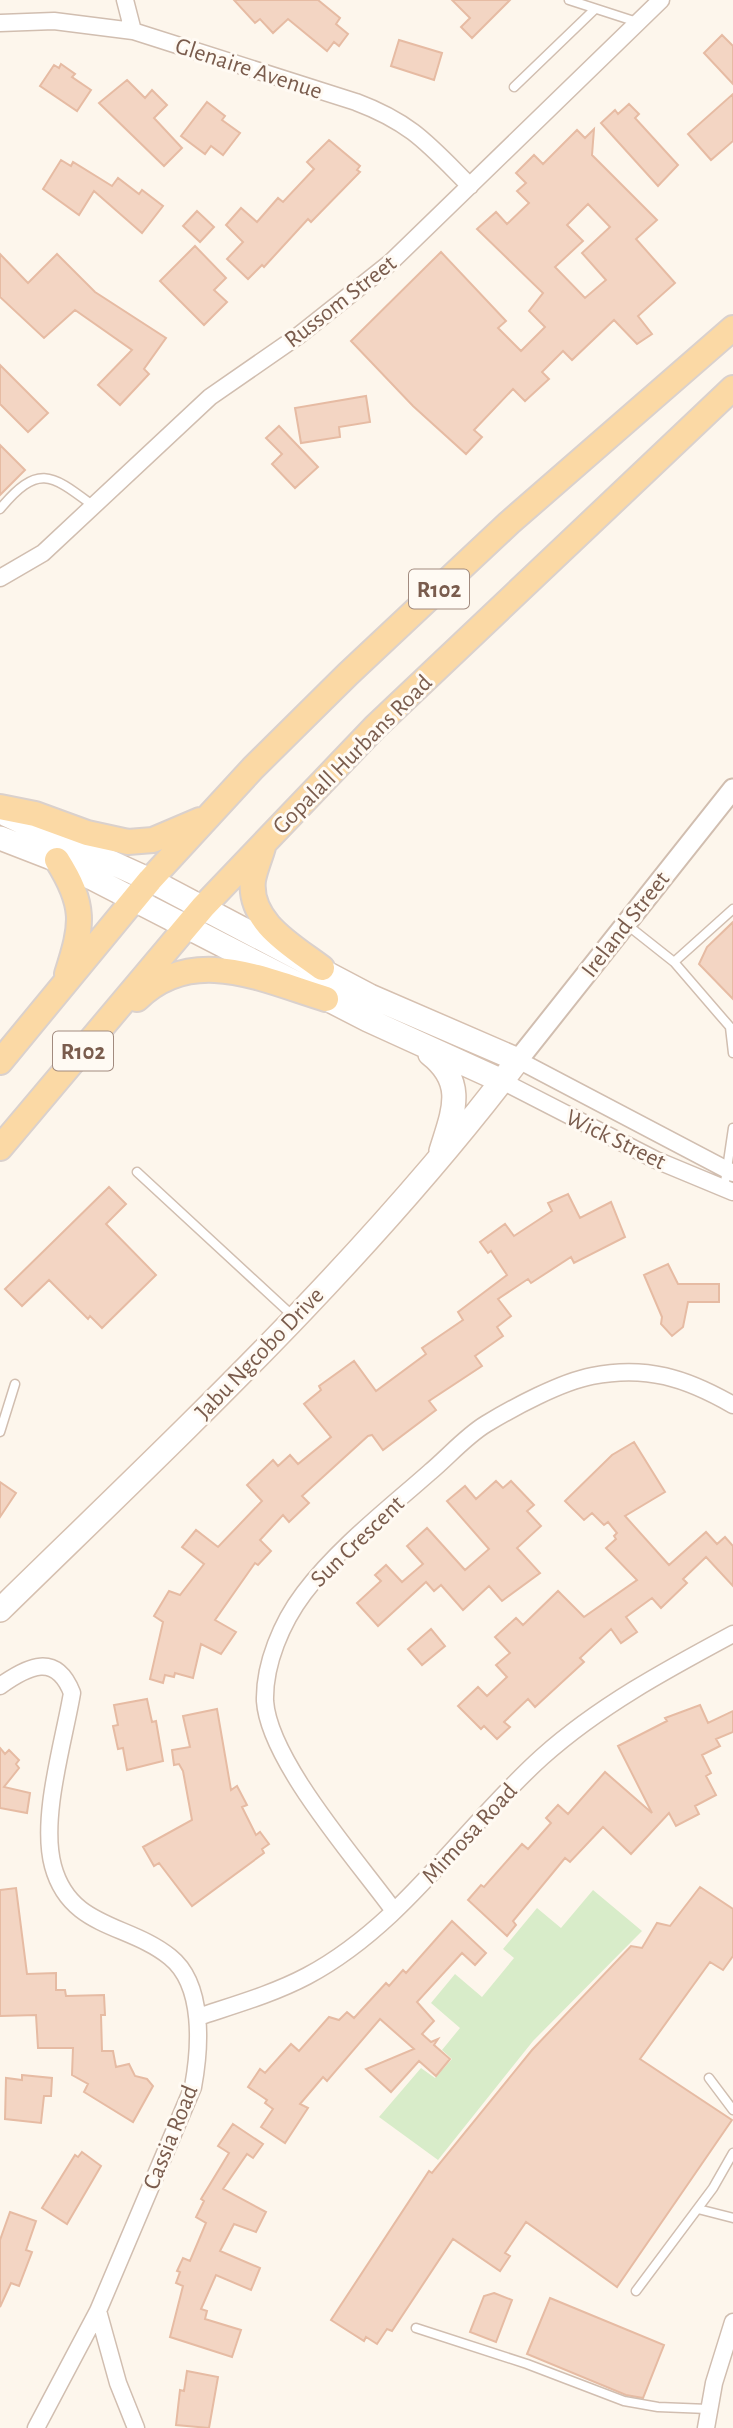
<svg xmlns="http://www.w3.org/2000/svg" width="733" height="2428" viewBox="0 0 733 2428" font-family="'Alegreya Sans',sans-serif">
	<rect width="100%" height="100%" fill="#fdf6ec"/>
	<path fill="#d8ecc9" d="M593,1890L642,1931L533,2041L438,2160L379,2117L421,2068L435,2078L452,2059L442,2050L460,2028L431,2003L455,1974L482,1997L514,1958L503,1949L537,1908L561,1928Z"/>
	<path fill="#f3d5c3" stroke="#e6bba3" stroke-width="2" fill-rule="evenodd" d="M234,0H318L340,18L336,24L348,34L339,46L334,42L327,51L288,19L273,33L260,19L255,23Z
		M452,0H510L472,38L461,27L470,18Z
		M722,35L733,46V84L704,53Z
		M399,40L442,53L434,80L391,66Z
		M61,64L75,74L72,77L91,90L77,111L40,86L54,65L59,68Z
		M127,80L145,98L152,90L167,105L154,118L182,148L164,166L99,103Z
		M733,94V141L711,160L688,134Z
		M207,102L225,116L222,120L240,133L223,155L211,146L205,154L181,136Z
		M629,104L639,114L635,118L678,165L658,186L601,123L615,110L618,114Z
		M594,129L592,155L657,220L636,239L675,283L638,316L652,334L637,344L614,320L572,360L563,351L542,372L549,379L525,401L513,389L474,430L482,437L466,454L413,406L351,341L441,252L506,321L498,328L521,351L545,327L529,311L543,293L477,229L496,212L507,224L529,203L517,191L526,183L516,173L534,155L543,164L577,130L585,138ZM588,204L610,227L582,253L606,280L585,298L555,267L583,241L567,225Z
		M329,140L360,166L357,170L360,172L311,222L308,219L264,267L262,265L248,279L227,259L243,242L226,225L241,208L257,222L278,198L283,202L314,169L307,162Z
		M61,160L71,166L73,162L112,186L118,178L139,194L142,190L163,206L142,233L94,191L79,215L43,189Z
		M197,211L214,227L200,242L183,226Z
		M195,246L226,278L214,290L227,302L204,325L160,281Z
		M0,254L28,283L57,254L95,292L166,338L144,369L149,374L120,405L98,385L132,350L75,310L44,338L0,297Z
		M0,365L48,413L28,432L0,404Z
		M366,396L370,422L339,427L340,437L301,443L295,408Z
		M279,426L318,467L295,488L272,464L282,454L266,438Z
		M0,445L25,470L0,495Z
		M733,922V999L699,964L707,947Z
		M109,1187L126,1204L106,1224L156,1275L102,1328L90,1316L88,1319L49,1280L22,1306L5,1289Z
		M568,1194L580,1218L611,1202L625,1237L574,1263L571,1257L531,1283L528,1279L498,1299L511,1316L497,1327L503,1336L475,1356L482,1366L429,1401L436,1410L383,1450L372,1435L368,1436L302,1496L309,1503L289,1522L283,1515L260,1540L271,1551L258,1565L255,1563L215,1620L236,1632L221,1654L201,1644L193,1678L175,1673L174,1677L165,1675L163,1683L150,1679L163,1622L154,1616L169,1591L180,1595L204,1564L182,1547L196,1530L218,1547L262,1501L247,1485L273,1460L278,1466L290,1455L298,1464L331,1437L304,1404L321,1390L319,1386L354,1361L376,1391L426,1354L422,1348L463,1320L458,1312L507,1275L491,1251L488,1253L480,1242L505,1224L514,1236L552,1211L548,1203Z
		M668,1264L678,1284H719V1302H688L683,1327L672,1336L661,1324L662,1317L644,1275Z
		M634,1442L665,1492L625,1516L669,1565L706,1532L717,1544L725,1537L733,1546V1586L706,1557L683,1579L687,1583L661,1608L652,1598L626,1617L637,1632L621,1643L611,1629L580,1658L584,1662L535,1707L528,1699L504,1722L510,1727L497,1739L484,1726L481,1729L458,1706L478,1687L487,1696L507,1677L496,1665L510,1653L495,1637L516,1618L523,1625L558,1591L584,1617L637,1580L606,1548L616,1539L614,1536L617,1533L608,1522L604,1525L592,1513L584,1520L565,1501L612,1455Z
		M496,1481L503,1488L511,1481L534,1505L527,1511L541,1526L517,1548L540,1573L502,1601L489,1586L463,1610L441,1585L434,1591L426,1582L378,1626L357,1603L381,1581L375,1575L386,1565L402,1582L423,1564L407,1546L427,1528L465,1570L489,1549L447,1501L465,1486L476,1499Z
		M0,1482L16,1493L0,1517Z
		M431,1629L445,1646L422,1665L408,1649Z
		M147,1699L152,1722L156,1721L163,1761L127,1770L123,1748L118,1749L113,1726L118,1725L114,1705Z
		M700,1705L708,1723L733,1711V1732L716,1739L720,1746L702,1755L711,1773L706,1776L716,1795L695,1806L699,1814L676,1826L669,1813L631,1854L603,1827L570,1862L565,1858L513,1921L516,1925L507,1936L468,1900L481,1885L484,1887L522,1844L528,1849L551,1823L546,1818L558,1805L568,1814L605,1772L652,1813L618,1746L667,1721L665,1718Z
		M217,1709L231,1790L237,1786L247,1805L242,1807L256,1835L260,1832L269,1844L262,1849L264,1853L192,1906L159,1863L154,1866L143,1847L192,1820L183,1771L179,1764L174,1765L172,1750L190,1747L183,1716Z
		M0,1748L5,1754L9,1750L19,1760L16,1764L19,1768L4,1787L30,1793L27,1813L0,1808Z
		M700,1887L733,1909V1956L723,1970L710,1962L640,2059L732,2120L617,2287L526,2222L505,2253L510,2256L500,2271L453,2239L392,2331L387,2329L377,2344L366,2337L364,2341L331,2320L429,2171L432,2173L532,2050L631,1946L642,1948L657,1923L670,1926Z
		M16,1888L27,1974L56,1973V1990H65L66,1996L104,1995L105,2015H101L102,2051H113L116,2067L129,2064L135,2076L147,2079L153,2086L133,2122L84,2092L88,2084L72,2075L73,2048H38L36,2015L0,2016V1890Z
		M452,1921L486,1953L475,1965L462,1953L417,2002L434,2021L422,2034L431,2042L438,2039L434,2045L450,2059L436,2076L419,2061L391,2092L366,2069L414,2049L380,2019L327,2081L323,2077L300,2104L308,2108L285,2143L261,2127L273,2109L265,2103L267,2100L248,2087L260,2069L265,2073L291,2044L299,2051L329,2017L339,2020L347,2012L354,2018L386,1983L389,1986L403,1970L406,1973Z
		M22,2075L52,2078L51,2096H44L41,2123L5,2119L6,2078L22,2080Z
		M233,2124L263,2144L253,2158L247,2154L223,2189L266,2212L256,2232L234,2224L220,2251L260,2268L251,2290L216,2275L201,2309L207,2311L205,2319L241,2330L232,2357L170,2337L183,2286L176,2283L180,2272L177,2271L183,2258L190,2261L206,2223L196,2217L204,2201L201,2199L229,2153L218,2146Z
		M82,2152L101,2166L67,2224L42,2208L75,2155L78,2157Z
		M10,2212L36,2221L26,2250L32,2252L19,2286L11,2283L0,2307V2240Z
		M494,2293L512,2300L496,2342L470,2332L484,2296Z
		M550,2298L664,2345L643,2398L626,2395L527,2354Z
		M187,2371L218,2377L209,2428L176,2425L180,2390L184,2391Z"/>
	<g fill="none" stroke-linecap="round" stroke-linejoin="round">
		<defs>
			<path id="service" d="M569,0L637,22
				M514,87L595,9
				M0,509C39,462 52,475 95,507
				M626,924L674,962L730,1027L733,1053
				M674,962L733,909
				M137,1172L294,1317
				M724,1189L733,1128
				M0,1432L15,1384
				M709,2078L733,2110
				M698,2209L733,2218
				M636,2291L713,2188L733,2153
				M416,2328L527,2364L624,2401L658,2407L708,2409"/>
			<path id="minor" d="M125,0L133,31
				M0,23L54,21L133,31L356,102C412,123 429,145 470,186
				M0,578L43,553L210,397L298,336L390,263L661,0
				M518,1060L733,1173
				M502,1081L656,1160L733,1192
				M0,1686C28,1666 56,1652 72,1693C64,1741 40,1818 53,1866C70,1929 128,1923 170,1957C205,1985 200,2049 193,2087L98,2311L36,2428
				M394,1911C357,1860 269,1761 265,1701C264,1664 282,1622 304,1593C339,1547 387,1510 430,1472C448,1457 466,1436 486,1424C514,1407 561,1382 592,1376C646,1365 686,1378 733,1405
				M198,2017C234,2005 273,1994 307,1976C403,1925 463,1828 542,1757C599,1706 666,1670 733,1634
				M98,2311L118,2383L136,2428
				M706,2428L714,2383L733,2322"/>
			<path id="tertiary" d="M518,1060L733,789"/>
			<path id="secondary" d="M0,838L57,860L368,1020L502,1081
				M430,1054C467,1083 453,1112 441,1151
				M0,1610C180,1434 366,1261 518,1060L370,996L150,880L7,815"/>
			<path id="primary" d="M0,807L35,814L87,833L128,842L153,840L200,820
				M263,847C260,858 255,869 253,880C248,922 293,946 322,968
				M57,860C86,906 83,924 67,974
				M137,999C193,944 263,980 326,999
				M0,1062L150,880L253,768L348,674L509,523L733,328
				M0,1148L203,907L375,727L733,388"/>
		</defs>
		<use href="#service" stroke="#d1beb0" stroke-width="11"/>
		<use href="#minor" stroke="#d1beb0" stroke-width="19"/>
		<use href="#tertiary" stroke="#d1beb0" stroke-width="23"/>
		<use href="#secondary" stroke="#d6c0b0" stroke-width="26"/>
		<use href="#primary" stroke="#dad1cd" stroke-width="28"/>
		<use href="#service" stroke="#fff" stroke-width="8"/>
		<use href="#minor" stroke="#fff" stroke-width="16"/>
		<use href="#tertiary" stroke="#fff" stroke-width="19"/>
		<use href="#secondary" stroke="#fff" stroke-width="23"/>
		<use href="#primary" stroke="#fbd9a5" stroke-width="24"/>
	</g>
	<g text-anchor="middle" stroke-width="6" stroke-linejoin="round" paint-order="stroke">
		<g fill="#fffaf3" stroke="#a28b7f" stroke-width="2">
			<rect x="409" y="569.5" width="60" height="39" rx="5"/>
			<rect x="53" y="1031.5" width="60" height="39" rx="5"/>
		</g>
		<g font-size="23" font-weight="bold" fill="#7a5c4d">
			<text x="439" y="597">R102</text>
			<text x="83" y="1059">R102</text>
		</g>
		<g font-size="24" fill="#7a5c4d" stroke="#fffaf3">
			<text transform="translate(249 68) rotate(18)" y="8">Glenaire Avenue</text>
			<text transform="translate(340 301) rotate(-38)" y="8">Russom Street</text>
			<text transform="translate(352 754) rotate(-45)" y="8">Gopalall Hurbans Road</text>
			<text transform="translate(625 924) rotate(-52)" y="8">Ireland Street</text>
			<text transform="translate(616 1139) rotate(26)" y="8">Wick Street</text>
			<text transform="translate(259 1353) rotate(-46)" y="8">Jabu Ngcobo Drive</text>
			<text transform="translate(357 1541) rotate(-44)" y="8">Sun Crescent</text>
			<text transform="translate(469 1833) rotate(-47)" y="8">Mimosa Road</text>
			<text transform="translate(170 2137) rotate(-68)" y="8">Cassia Road</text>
		</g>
	</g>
</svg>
